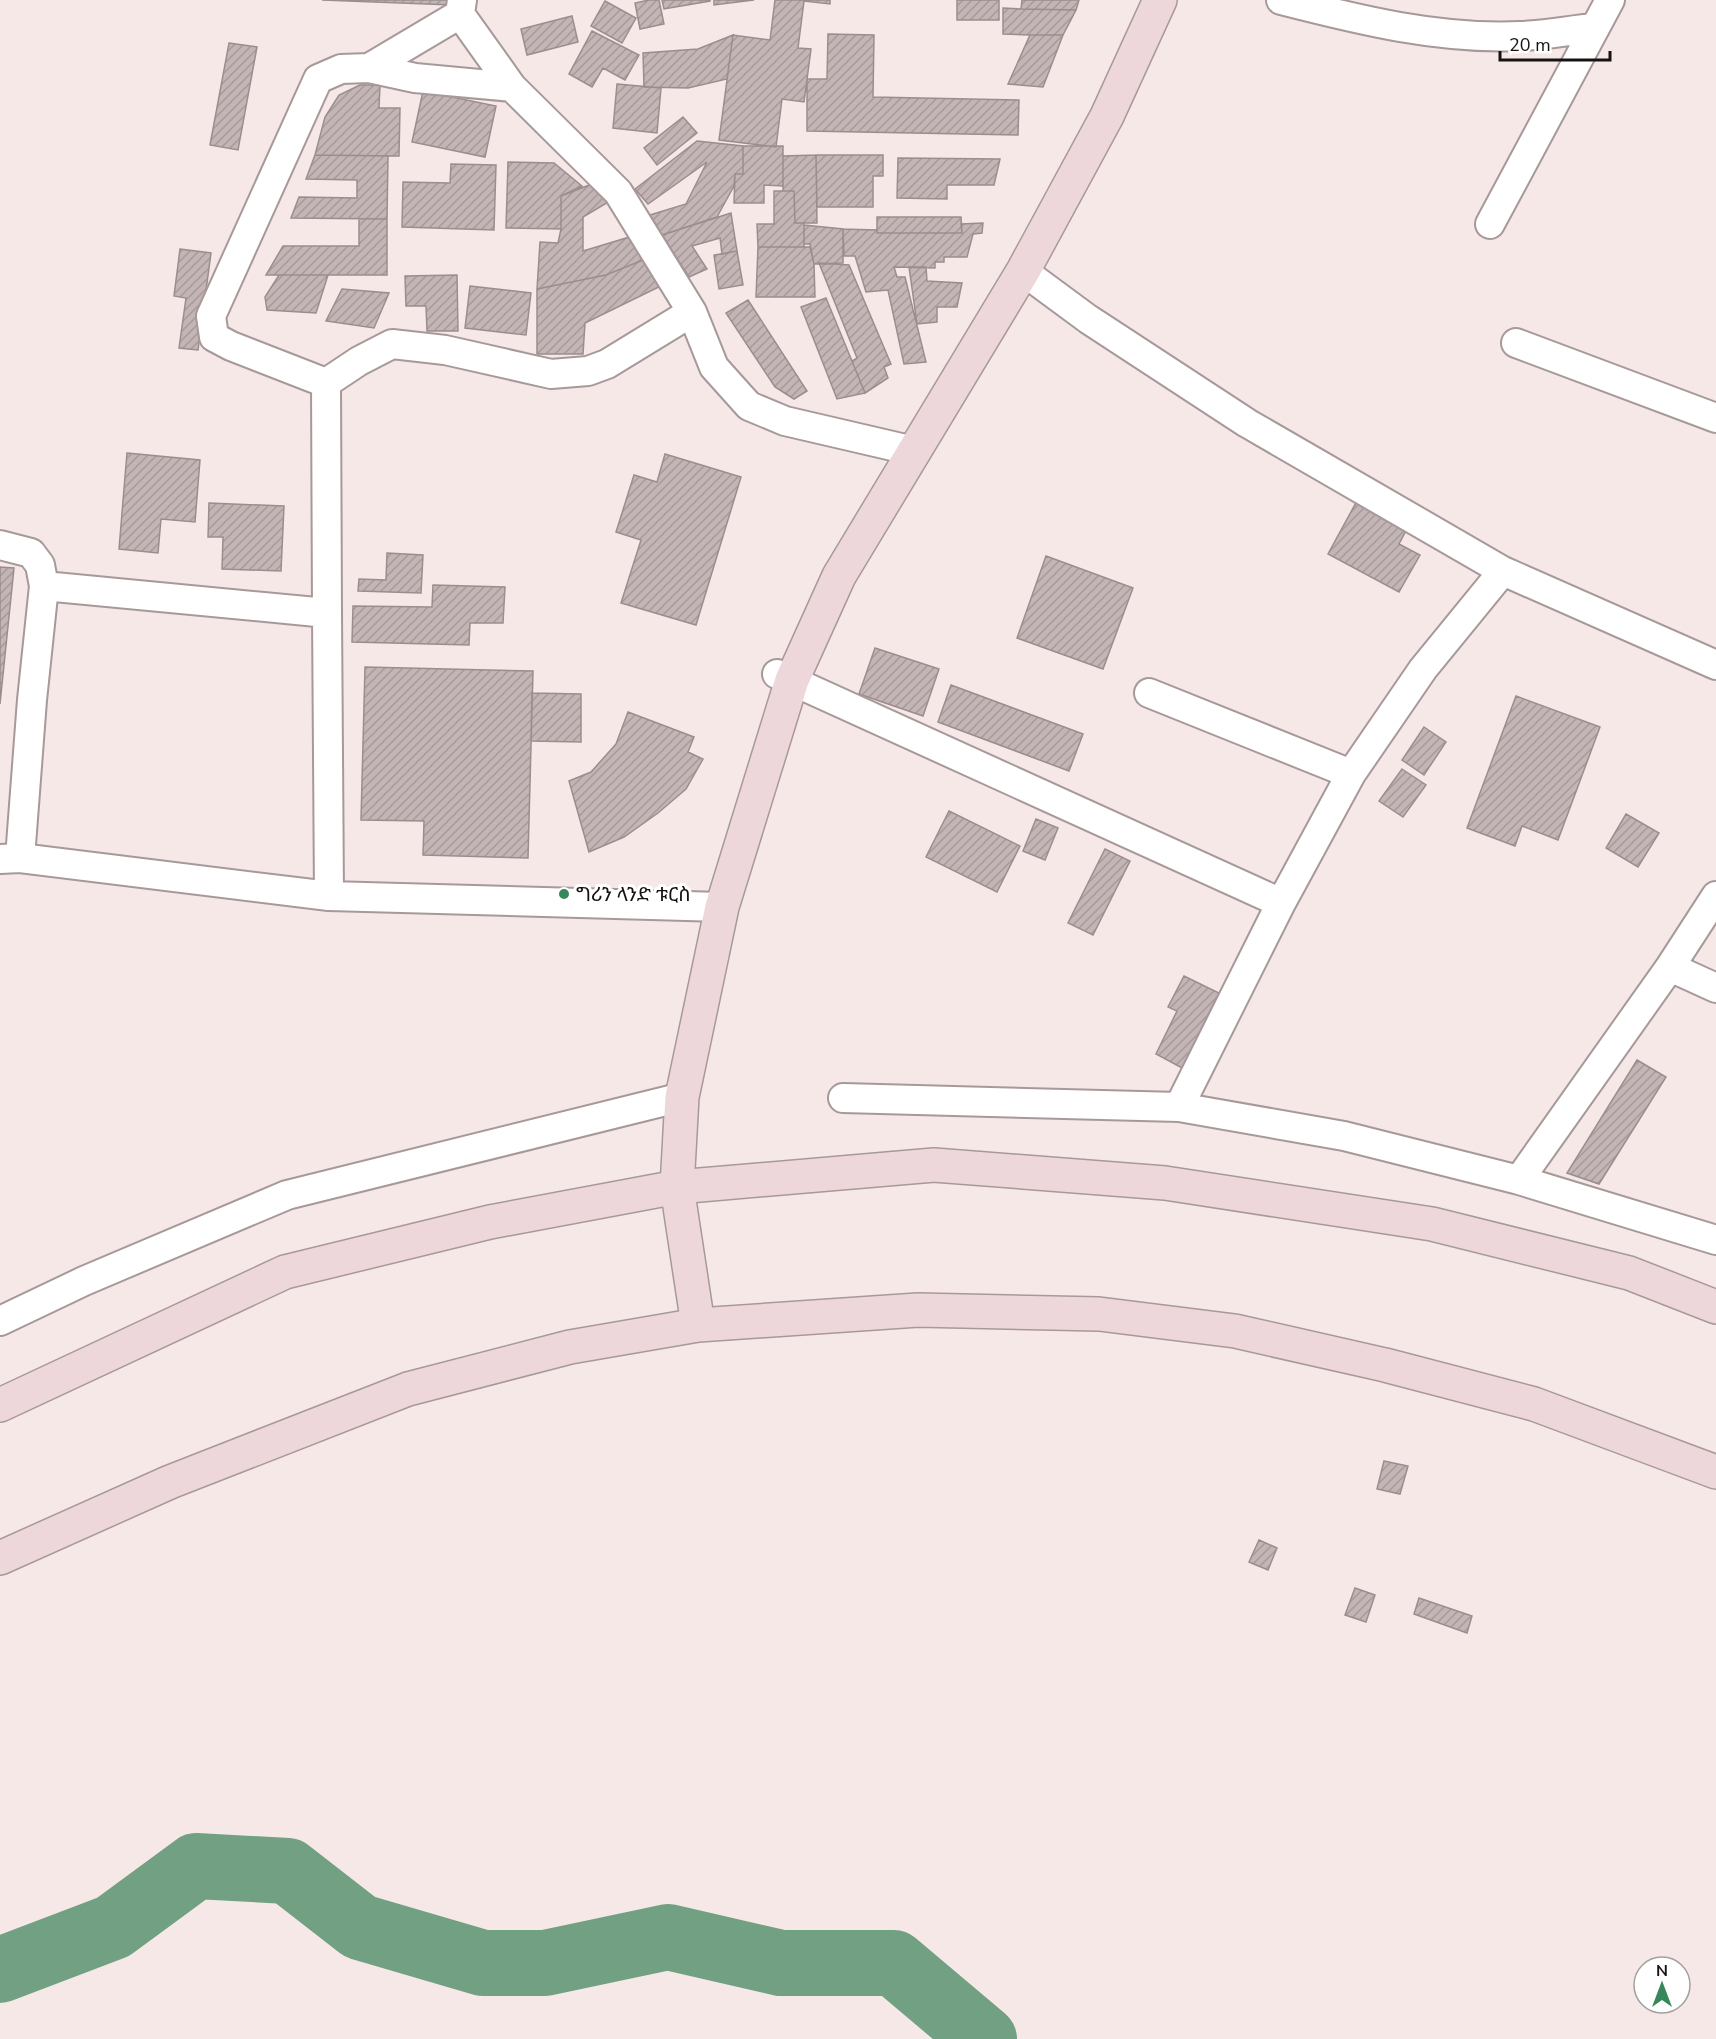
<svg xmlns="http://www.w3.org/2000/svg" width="1716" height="2039" viewBox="0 0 1716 2039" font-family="'Nunito Sans','Noto Sans Ethiopic',sans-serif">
	<defs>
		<pattern id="building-hatch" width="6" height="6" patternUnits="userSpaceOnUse" patternTransform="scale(1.5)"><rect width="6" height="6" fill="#c3b4b5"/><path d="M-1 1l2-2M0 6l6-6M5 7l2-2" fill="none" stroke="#a79a9b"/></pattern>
	</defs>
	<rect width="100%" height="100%" fill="#f7e8e8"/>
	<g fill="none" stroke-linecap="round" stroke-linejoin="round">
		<path stroke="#71a182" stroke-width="66" d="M0,1970L113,1927L196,1866L288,1871L360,1927L483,1963H545L668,1937L781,1963H894L984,2039"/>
	</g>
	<path fill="url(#building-hatch)" stroke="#9b8d8e" stroke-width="1.5" d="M322,0H452V5Z
		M649,0H659L664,24L640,29L635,3Z
		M662,0H710V1L664,9Z
		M714,0H754L714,5Z
		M775,0H830V4L804,1L798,48L811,49L804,102L782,99L776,147L719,140L733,35L770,40Z
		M957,0H999V20H957Z
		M1022,0H1079L1076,10L1021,9Z
		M605,1L636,18L622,43L591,26Z
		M1003,8L1021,9L1076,10L1063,35H1030L1003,34Z
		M572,16L578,42L527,55L521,29Z
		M592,31L639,55L625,80L603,68L592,87L569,74Z
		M828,34L874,35L873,97L1019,100L1018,135L807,131V79H827Z
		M733,35L727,79L688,88L644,87L643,53L698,49Z
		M1030,35H1063L1043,87L1008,84Z
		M229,43L257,47L238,150L210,145Z
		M617,84L661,88L657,133L613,128Z
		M360,85H380L379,108H400L399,156L315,155L325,117L339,95Z
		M423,91L496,106L485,157L412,142Z
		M683,117L697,133L657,165L644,148Z
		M697,141L743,146V174H735L734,186L717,217L662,235L650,215L686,204L707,162L648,204L635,189Z
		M743,146H783V186L764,185V203H734L735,174H743Z
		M315,155L388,156L387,219L291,218L299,197L357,198V180L306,179Z
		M816,155H883V176H873V207H817Z
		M816,155L817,223H795L794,191H783V156Z
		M898,158L1000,159L994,185H947V199L897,198Z
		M508,162L554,163L582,186L561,196V229L506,228Z
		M451,164L496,165L494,230L402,227L403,182L450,183Z
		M597,182L610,201L583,217V251L633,236L648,258L606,275L537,289L540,242L558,243L561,229V196Z
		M774,191H794L795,223H804V247H758L757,224H774Z
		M731,213L737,251L722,254L720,238L692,246L707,269L689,277L662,235Z
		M877,217H961L962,233H877Z
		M359,219H387V275H266L283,246H359Z
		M983,223L982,233L973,234L967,257H944V262H935V268L894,267L897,277H905L926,362L904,364L888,290L866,292L855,256H844L843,229L877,230V233H962L961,224Z
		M804,225L843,229V263L814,264L810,244H804Z
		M758,247H810L814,264L815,297H756Z
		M180,249L211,253L198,350L179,348L186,298L174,296Z
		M737,251L743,285L719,289L714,255Z
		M648,258L665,284L585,323L583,354H537V289L606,275Z
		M819,263L849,265L891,364L884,367L888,378L865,393L852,361L857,358Z
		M909,267H926L927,281L962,283L957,307H937V322L917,324Z
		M279,275H328L316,313L267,310L265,297Z
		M457,275L458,331H427L426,306H406L405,276Z
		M470,286L531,293L526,335L465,328Z
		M342,289L389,293L374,328L326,321Z
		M826,298L852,361L865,393L837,399L801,307Z
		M748,300L807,391L794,399L775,387L726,313Z
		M127,453L200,460L195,522L161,519L158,553L119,549Z
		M665,454L741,477L696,625L621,603L641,540L616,532L634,475L657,482Z
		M1358,499L1408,527L1399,544L1420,555L1399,592L1328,554Z
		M209,503L284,506L281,571L222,569L223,537H208Z
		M387,553L423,555L421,593L358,591L359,579L386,580Z
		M1046,556L1133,588L1103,669L1017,638Z
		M0,567L14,568L0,704Z
		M433,585L505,587L503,623H470L469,645L352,642L353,606L432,607Z
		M875,648L939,669L923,716L859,694Z
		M365,667L533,671L528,858L423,855L424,821L361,820Z
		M951,685L1083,734L1069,771L938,722Z
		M532,693L581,694V742L531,741Z
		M1516,696L1600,727L1558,840L1522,826L1515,846L1467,828Z
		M628,712L694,737L688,752L703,759L686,789L658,813L624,837L589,852L569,781L591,772L616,744Z
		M1424,727L1446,742L1424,775L1402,760Z
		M1402,769L1426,785L1403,817L1379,801Z
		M949,811L1020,846L997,892L926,857Z
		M1626,814L1659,833L1638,867L1606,848Z
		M1036,819L1058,828L1045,860L1023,851Z
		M1105,849L1130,861L1093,935L1068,923Z
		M1184,976L1219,993L1182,1068L1156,1054L1177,1011L1168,1007Z
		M1637,1060L1666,1077L1599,1184L1567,1173Z
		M1384,1461L1408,1466L1400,1494L1377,1489Z
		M1259,1540L1277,1548L1268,1570L1249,1562Z
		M1355,1588L1375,1595L1366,1622L1345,1615Z
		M1419,1598L1472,1616L1467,1633L1414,1614Z"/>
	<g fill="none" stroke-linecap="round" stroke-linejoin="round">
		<defs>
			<path id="street" d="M462,0L460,14L512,87
				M1281,0C1359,20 1440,40 1521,36C1546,35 1571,30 1595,28
				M369,68L460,14
				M1490,224L1610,0
				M1023,271L1088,319L1247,423L1503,571L1423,669L1351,774L1281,903
				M1516,343L1716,418
				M326,383L359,361L392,344L445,350L551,374L588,371L607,364L692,312
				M0,545L31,553L40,565L44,586L32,700L20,858
				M1503,571L1716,665
				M44,586L327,613L329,896
				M327,613L326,383L231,346L214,337L211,316L318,79L341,69L369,68L415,78L512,87L618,192L692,312L714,367L749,406L785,421L914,451
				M777,674L1281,903L1179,1107
				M1149,693L1351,774
				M0,859L20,858L329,896L722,907
				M1670,967L1716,988
				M843,1098L1179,1107L1344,1136L1519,1180L1716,1240
				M1519,1180L1670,967L1716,896
				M0,1321L84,1281L287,1195L682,1097"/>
			<path id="secondary" d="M698,1325L677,1187L682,1097L722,907L792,680L839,576L1023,271L1107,116L1160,0
				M0,1405L285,1272L490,1222L677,1187L934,1165L1165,1183L1432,1224L1629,1273L1716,1307
				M0,1558L170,1482L408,1389L570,1347L698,1325L918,1310L1099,1314L1235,1331L1385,1365L1534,1404L1716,1472"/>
		</defs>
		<use href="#street" stroke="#a79999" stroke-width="32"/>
		<use href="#secondary" stroke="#a79999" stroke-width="36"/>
		<use href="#street" stroke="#fff" stroke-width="28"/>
		<use href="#secondary" stroke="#eed7da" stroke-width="33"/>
	</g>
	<circle fill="#36885a" stroke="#fff" stroke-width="2" cx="564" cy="894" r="6"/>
	<g text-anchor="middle" stroke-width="6" stroke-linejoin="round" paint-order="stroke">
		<g font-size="20" fill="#171212" stroke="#fff" text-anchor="start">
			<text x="576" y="901">ግሪን ላንድ ቱርስ</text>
		</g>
	</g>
	<g transform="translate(1662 1985)"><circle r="28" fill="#ffffff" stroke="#a2a0a0" stroke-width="1.5"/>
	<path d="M0-4.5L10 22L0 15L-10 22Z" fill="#36885a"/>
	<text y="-9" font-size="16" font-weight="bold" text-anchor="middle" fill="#171212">N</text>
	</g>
	<path d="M1500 51v9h110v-9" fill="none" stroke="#171212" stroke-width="3"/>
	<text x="1509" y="51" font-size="18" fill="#171212" stroke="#ffffff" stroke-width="4.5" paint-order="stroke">20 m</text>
</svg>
